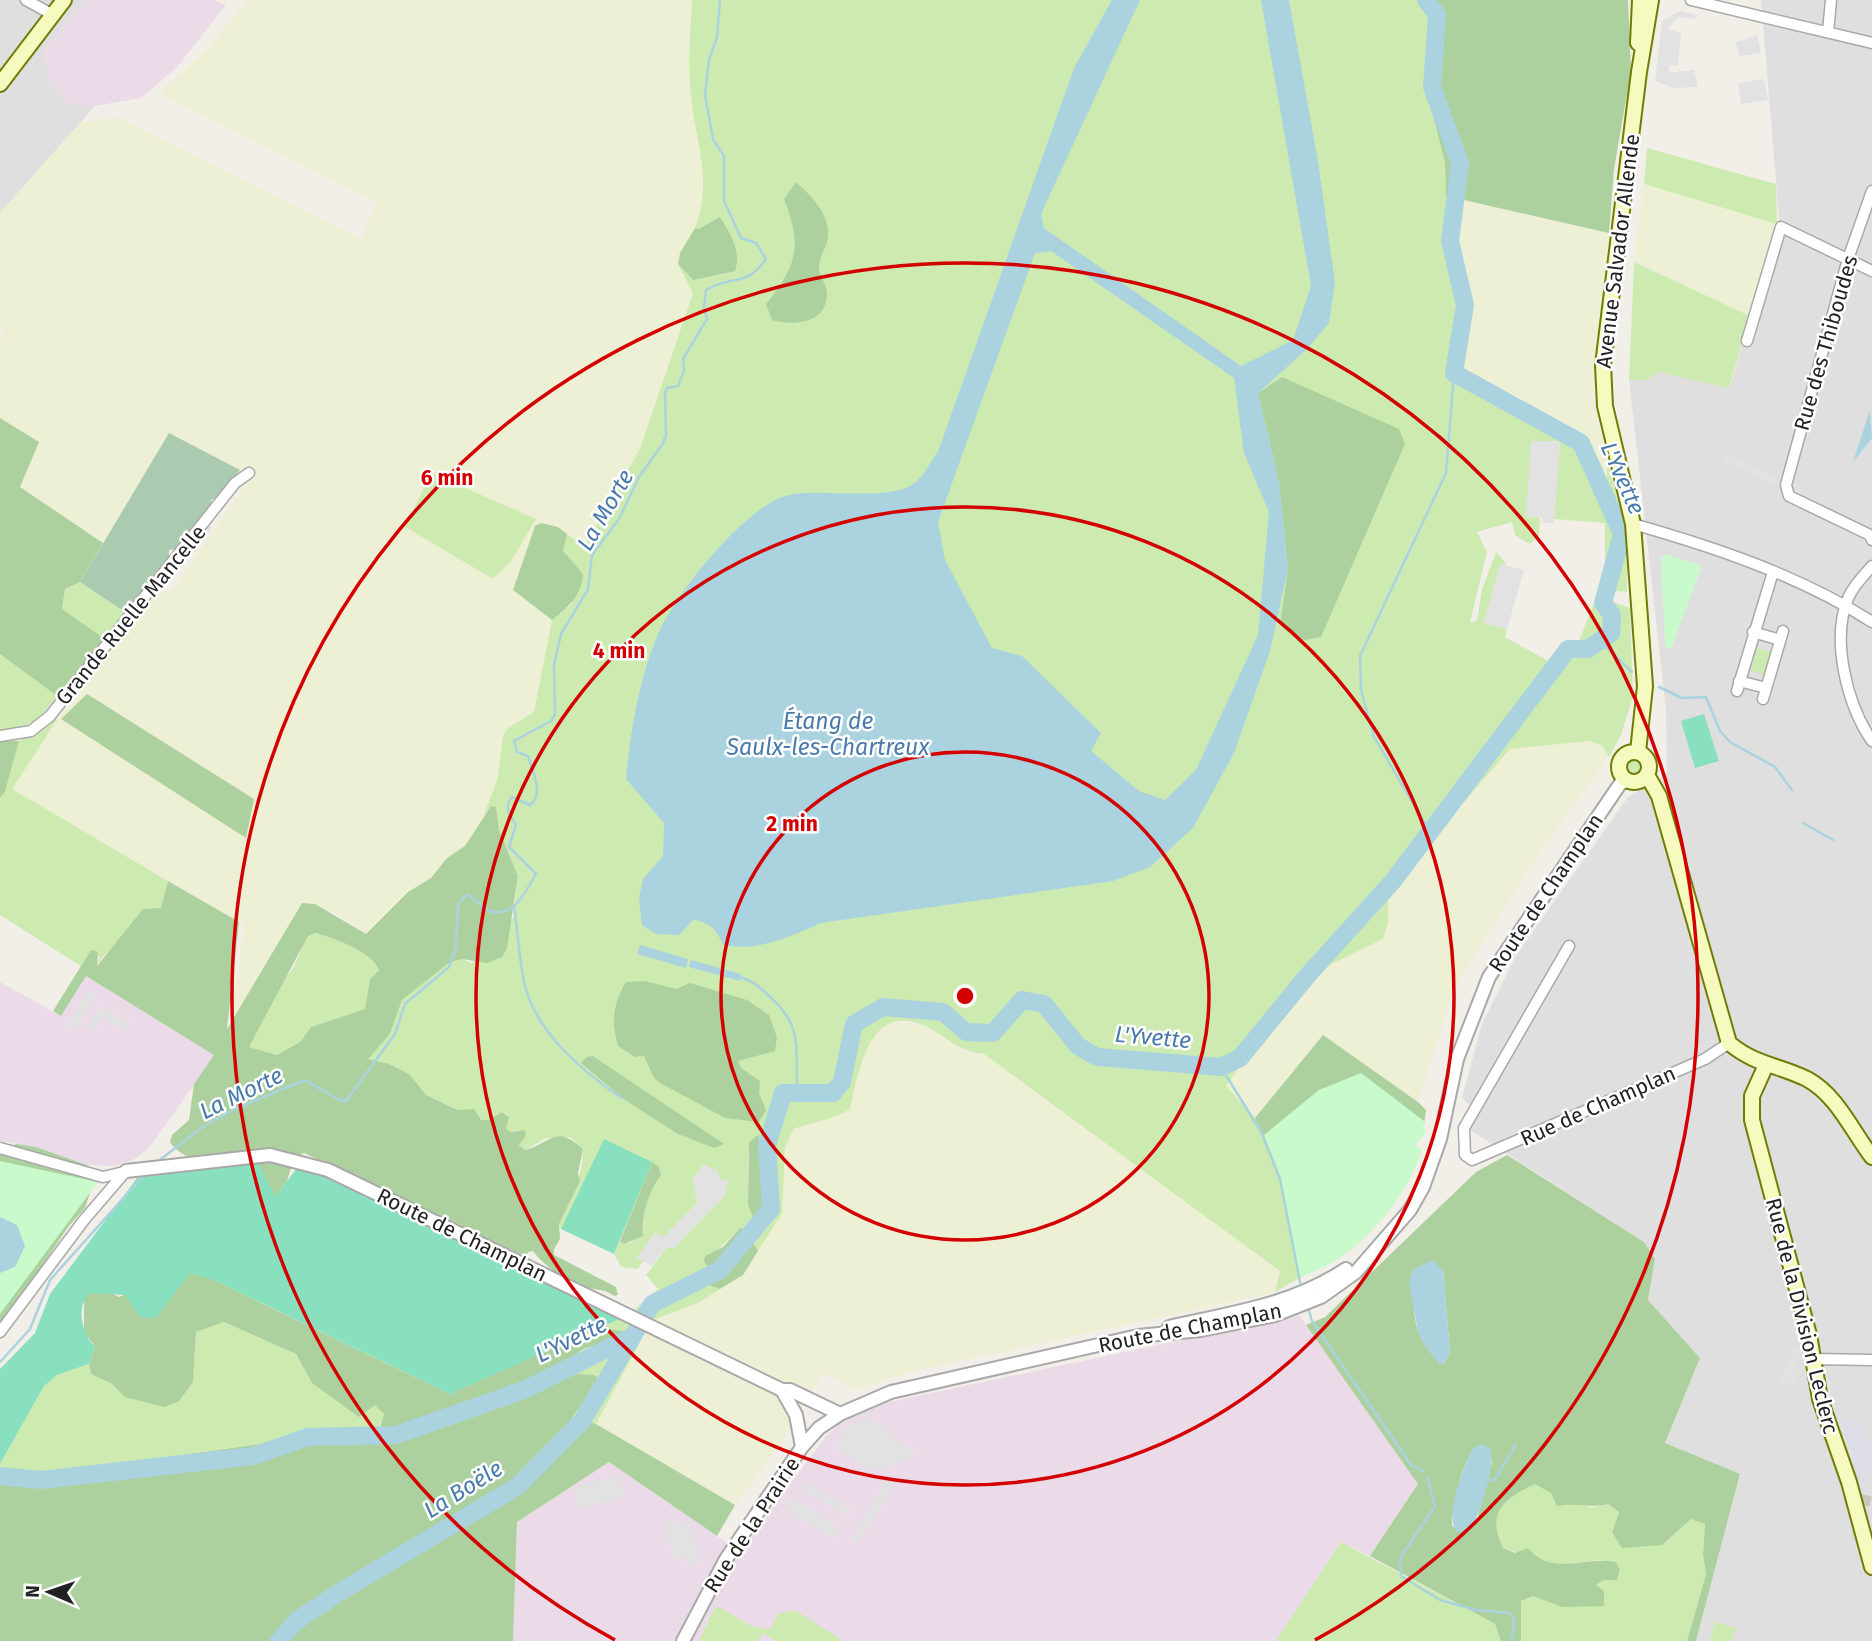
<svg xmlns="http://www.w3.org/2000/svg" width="1872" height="1641" viewBox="0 0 1872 1641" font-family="'Fira Sans',sans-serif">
	<rect width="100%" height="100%" fill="#f2efe9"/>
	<path fill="#e0dfdf" d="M0,0H87L43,52L72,106H95L0,213Z
		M1761,0H1872V1641H1696L1740,1475L1665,1443L1700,1358L1648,1300L1655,1259L1644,1242L1467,1128L1477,1114L1462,1097L1482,1024L1515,957L1628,797L1667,774L1666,710L1629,380H1647L1658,372L1730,387L1779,218Z"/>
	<path fill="#ebdbe8" d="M87,0H213L226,5L177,67L141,98L95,106H72L50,83L43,52Z
		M86,976L215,1055L149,1148L133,1160L114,1166L87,1165L36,1147L0,1141V982L61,1016Z
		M1299,1315L1419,1484L1370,1556L1341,1542L1276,1641H513L517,1522L609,1462L740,1552L826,1436L845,1419L884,1403Z"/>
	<path fill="#eef0d5" d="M248,0H692L689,40L692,103L705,164L702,208L691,238L680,253L693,293L640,449L584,546L557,527L513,590L552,620L534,712L507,729L503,735L497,781L483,817L465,846L447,858L431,878L408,892L365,934L336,914L302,903L231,1022L244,925L11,789L83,683L157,587L171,591L255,472L240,470L169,433L103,543L20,487L39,442L0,418V342L5,334L0,330V213L80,123L117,117L361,238L377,203L159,94L207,49Z
		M1644,184L1777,224L1750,316L1634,262Z
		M1460,200L1609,233L1593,396L1607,460V479L1570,433L1511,397L1458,370L1470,304L1454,239Z
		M1590,741L1603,746L1609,757L1535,859L1454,990L1418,1102L1323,1035L1255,1118L1226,1086L1287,1002L1317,971L1383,939L1388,923V898L1400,876L1510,749Z
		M909,1022L926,1027L966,1053L984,1054L1280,1271L1275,1292L914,1371L856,1390L830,1375L822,1374L783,1440L735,1505L596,1424L653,1320L700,1302L743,1275L783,1175L785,1147L794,1129L818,1119L837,1118L865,1048L876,1033L888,1024Z"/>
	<path fill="#cdebb0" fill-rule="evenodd" d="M692,0H1418L1429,12L1431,29L1426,88L1445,163L1446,196L1460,200L1454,239L1470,304L1458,370L1570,433L1607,478V460L1627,533V592L1599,589L1605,566V523L1554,519L1560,442L1532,441L1526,516L1540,518L1539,537L1529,544L1515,535L1512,522L1477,532L1487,552L1470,622L1477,621L1482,589L1496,552L1507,564L1500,565L1484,623L1507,629L1505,637L1559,667L1578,643L1597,596L1630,608L1633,697L1621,735L1609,757L1603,746L1590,741L1510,749L1400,876L1388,898V923L1383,939L1317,971L1287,1002L1226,1086L1255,1118L1282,1178L1301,1277L1275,1292L1280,1271L984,1054C959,1052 948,1038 927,1027C869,999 859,1071 850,1109C833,1120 813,1122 794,1129L785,1147L782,1213L758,1251L746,1230L740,1228L705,1262L714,1274L711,1286L720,1289L700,1302L653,1320L634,1310L658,1289L646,1275L667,1247L674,1248L725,1195L717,1171L704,1165L693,1179L697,1203L663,1238L655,1233L637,1258L643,1261L638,1269L621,1267L614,1254L620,1241L630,1243L643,1232C639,1215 650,1189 661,1175L659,1167L604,1140L561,1229L559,1224C571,1199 583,1177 583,1149L570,1137L546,1138L525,1150L519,1145L526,1136L517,1130L511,1132L506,1129L508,1115L502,1112L488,1120H481L426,1095L408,1074L367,1059L390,1034L402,1000L450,961L462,959L472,963L513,918L518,876L499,830L496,807L491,806L483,817L497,781L503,736L507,729L534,712L552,620L571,605L583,574L562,551L567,534L584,546L640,449L693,293L678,264L693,280L699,230L695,228C712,182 698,150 692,104C687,70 690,34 692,0ZM759,1134L768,1205H748V1153Z
		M1647,148L1776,184L1777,224L1644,184Z
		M1634,262L1750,316L1729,388L1658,372L1647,380H1629Z
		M431,473L536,519L511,561L493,579L405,527Z
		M80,582L125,612L105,639L62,609L65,589Z
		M1757,648L1772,652L1765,675L1751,671Z
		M0,654L57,696L37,721L0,733Z
		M59,717L12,789L168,881L161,908L104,955L96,966L100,957L88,955L81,966L0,915V798L5,792L19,741Z
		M1622 767a10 10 0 1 1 20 0a10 10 0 1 1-20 0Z
		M315,933C334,938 371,952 379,970L370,979L365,1009L311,1027L300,1042L277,1055L248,1047L279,985L293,969L307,936Z
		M619,1319L646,1331L596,1424L572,1417L586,1376L574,1374L570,1361C583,1347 596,1341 614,1349L622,1331L600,1328Z
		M224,1322L296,1354L312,1383L375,1404L384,1414L379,1427L32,1476L0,1471V1464L44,1386L57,1375L89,1364L91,1374L112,1384L125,1397L193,1382L196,1332Z
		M1535,1483L1591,1508L1608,1504L1619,1511L1612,1532L1662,1545L1691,1519L1705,1523L1703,1555L1706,1574L1687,1641H1521V1601L1533,1596L1562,1607L1604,1580L1603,1560L1553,1565L1503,1548C1486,1512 1504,1499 1535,1483Z
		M1341,1542L1495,1624L1501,1641H1276Z
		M719,1607L753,1627L771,1629L778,1614L795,1610L843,1641H776L763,1633L758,1641H699L714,1609Z
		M1715,1622L1736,1628L1732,1641H1710Z"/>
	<path fill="#add19e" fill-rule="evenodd" d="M1418,0H1628L1631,71L1614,169L1609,233L1446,196L1445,163L1426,88L1431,29L1429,12Z
		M796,182C811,196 830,213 828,237C827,248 819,256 819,268C820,277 827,285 827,294C827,324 793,326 772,320L766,304C798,265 802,245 784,199Z
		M720,217C730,234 742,250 735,271L693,280L678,264L680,253L695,228L699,229Z
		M1282,377L1399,429L1405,444L1321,637L1299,641L1280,625L1288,569L1279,482L1258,393Z
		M0,418L39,442L20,487L103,543L80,582L65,589L62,609L105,639L57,696L0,654Z
		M541,523L558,527L567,534L563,551L583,574C581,596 569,607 552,620L513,590L535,526Z
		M87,694L254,799L246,838L61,719Z
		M0,740L19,741L5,792L0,798Z
		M491,806L496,807L499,830L518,876L507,948L502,957L487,963L462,959L450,962L402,1000L390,1034L368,1059L389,1064L409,1074L426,1095L458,1110L474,1109L481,1120H488L502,1112L509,1117L506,1129L511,1132L525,1130L526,1136L519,1145L525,1150C553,1142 555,1124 583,1149L578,1173L580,1181L559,1224L560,1239L554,1249V1255L616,1287L618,1295L614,1296C606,1290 603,1291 594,1289C571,1284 546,1269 533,1251L528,1252L526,1257L520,1256L304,1153L294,1158L287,1181L272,1201L259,1169L248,1159C223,1163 186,1166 170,1142L172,1135L189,1120L194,1084L214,1055L86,976L61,1016L53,1011L91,950L98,952L97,966L143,909L161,908L168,881L239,922L227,1029L302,903L315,904L366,934L408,892L431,878L447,858L465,846ZM315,933C334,938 372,952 379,970L370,979L365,1009L311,1027L300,1042L277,1055L249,1047L308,936Z
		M645,981L676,989L690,983L747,1000L769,1015L777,1037L775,1051L738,1061L741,1068L760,1081L759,1093L766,1110L759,1122L725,1118L660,1083L654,1078L644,1056L635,1057L618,1046C611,1022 613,1004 626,982Z
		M1323,1035L1418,1102L1426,1110L1423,1131L1282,1178L1255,1118Z
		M593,1056L724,1144L714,1148L678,1134L625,1100L581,1063L587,1057Z
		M759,1134L768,1205L759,1219H754L748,1205L749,1142Z
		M17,1144L36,1147L87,1165L93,1184L85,1208L69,1226L0,1327V1148Z
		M1507,1155L1644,1242L1655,1259L1648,1300L1700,1358L1665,1443L1740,1474L1696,1641H1687L1706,1574L1703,1555L1705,1524L1691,1519L1662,1545L1622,1548L1612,1532L1619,1512L1608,1504C1588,1509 1578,1502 1557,1506L1551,1493L1535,1484C1504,1499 1486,1512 1503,1548L1515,1553L1528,1548C1551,1577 1585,1556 1616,1562L1620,1570L1617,1580H1604L1596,1585L1604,1591V1606L1562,1607L1533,1596L1521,1601V1641H1501L1495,1624L1370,1556L1418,1484L1306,1325L1325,1317L1476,1172ZM1443,1270L1450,1353L1444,1364H1440C1423,1344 1415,1333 1414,1306ZM1481,1445L1492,1462L1477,1520L1466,1533L1452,1526C1452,1508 1463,1451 1481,1445Z
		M652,1162L659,1167L661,1175C648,1192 641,1216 643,1236L624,1244L620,1241Z
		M740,1228L746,1230L758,1251L743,1275L720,1289L710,1286L714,1274L704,1262L705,1256L723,1247Z
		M189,1268L450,1394L593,1327L622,1331L623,1343L619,1349C595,1348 590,1339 570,1361L574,1374L594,1375L601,1380L572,1417L596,1424L735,1505L717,1536L609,1462L517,1522L513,1641H0V1471L32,1476L380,1427L384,1414L375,1405L359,1417L312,1383L296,1354L224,1322L196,1332L193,1382L179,1401L164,1407L125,1397L112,1384L91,1374L89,1364L95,1347L84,1331V1299L90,1293L109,1292L119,1297Z"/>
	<path fill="#aacbaf" d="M169,433L240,470L218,497L211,500L212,506L176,549L169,550V556L125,612L80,582Z"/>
	<path fill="#c8facc" d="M1666,554L1702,566L1671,649L1665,647L1661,559Z
		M1361,1073L1424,1121L1425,1134L1415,1145L1422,1150C1410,1189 1377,1231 1344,1255C1332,1265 1314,1271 1300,1278L1281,1178L1264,1135L1319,1090Z
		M0,1161L98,1182L0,1314Z"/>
	<path fill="#88e0be" d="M1704,714L1719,761L1695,768L1681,721Z
		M604,1139L652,1162L614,1254L561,1229Z
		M259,1164L275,1197L300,1164L619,1319L600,1328L593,1327L579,1333L551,1349L450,1394L214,1280L190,1273L156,1318L140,1317L125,1295L90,1293C75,1307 82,1333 95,1347L89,1364L57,1375L44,1386L0,1464V1369L35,1333L50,1294L140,1174Z"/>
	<path fill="#e2e2e2" d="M1680,11L1697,15L1696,19L1678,17L1668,29L1681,33L1678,66L1669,65L1670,73L1694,70L1698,87L1674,88L1655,81L1662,21Z
		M1757,35L1761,53L1739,56L1736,42Z
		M1764,79L1768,100L1741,104L1738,83Z
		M1531,441H1560L1554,523H1542V518L1526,516Z
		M1726,452L1776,477L1773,485L1724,460Z
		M207,523L212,528L163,588L156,584Z
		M1500,564L1524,570L1507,629L1484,623Z
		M88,990L96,995L76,1029L68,1024Z
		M100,1006L131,1023L126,1031L103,1018L95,1029L88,1026Z
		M704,1164L717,1171L719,1179L728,1180L725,1195L674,1248L667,1247L651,1266L637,1257L655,1232L663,1237L697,1204L693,1179Z
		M1796,1346L1802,1349L1794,1365L1801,1368L1792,1385L1779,1379Z
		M1819,1370H1827L1837,1421L1854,1456L1845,1458L1829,1419Z
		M868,1417L918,1455L873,1471L836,1449L848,1426Z
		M619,1475L625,1495L579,1509L573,1489Z
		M887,1479L895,1483L859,1543L852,1539Z
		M803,1483L853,1510L849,1516L800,1489Z
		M793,1498L840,1529L833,1539L786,1509Z
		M679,1520L680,1524L689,1522L700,1562L688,1565L686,1557L675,1560L664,1524Z"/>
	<path fill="#dddde8" d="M1839,1415L1863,1425L1857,1433L1871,1442L1872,1462L1861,1501L1845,1458L1854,1456Z"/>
	<path fill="#aad3df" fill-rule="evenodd" d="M1112,0H1140L1041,214L1044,228L1241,366L1293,340L1311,286L1261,0H1289L1318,161L1335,283L1329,323L1306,350L1258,393L1279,482L1288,569L1270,651L1234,753L1193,828L1150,867L1113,881L821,923C789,937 758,952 723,945C717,930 709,921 693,920L679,935L656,934L642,925L639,898L643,879L663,856L664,823L626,779C630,732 640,674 660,630C677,592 744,509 785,496C816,486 888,504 916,482C924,475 931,461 938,452L1074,68ZM1051,251L1234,378L1244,453L1269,512L1258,635L1196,770L1165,800L1139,791L1091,751L1101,733L1022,656L992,648L945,560L938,522L1035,253Z
		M1870,410L1872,438L1853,462Z
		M640,945L688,959L686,968L637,954Z
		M691,960L741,974L740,981L689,967Z
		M0,1217L17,1225L25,1246L15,1267L0,1273Z
		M1432,1260L1443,1270L1450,1353L1444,1364H1440C1419,1340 1419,1339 1414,1309C1412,1293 1405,1286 1413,1270Z
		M1482,1445L1490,1448C1496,1464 1480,1520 1468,1531L1457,1532C1443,1515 1465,1466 1473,1448Z"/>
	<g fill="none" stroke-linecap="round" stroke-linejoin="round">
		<path stroke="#aad3df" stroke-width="2.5" d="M1601,642L1632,672
			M1659,687L1682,698L1706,697L1720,731L1730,742L1775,767L1792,790
			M1803,823L1833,840
			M1430,832L1374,737L1361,690L1360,656L1446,473L1454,373
			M514,906C518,932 519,961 525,986C537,1033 584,1073 622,1098
			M740,977C751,980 760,987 768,995C804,1026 795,1047 797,1091
			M1221,1067L1261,1132L1280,1179L1301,1287
			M157,1162L204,1126L235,1109L305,1080L337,1099L346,1101L395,1034L405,1004L449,967L456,946L458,904L467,894C474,899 483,908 490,911C514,919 527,889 536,874L509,847L516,825C510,815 503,807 512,797L530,805C545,794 532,771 528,756L517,752L514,741L551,721L555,714L554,665L561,634L588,589L592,555L619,519L639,477L663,443L666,435L665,393L667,388L678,386L684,371L683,359L707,319L704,308L706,290C732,274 745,289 766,259L756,243L741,238L724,201V156L713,139L705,95L709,60L717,37L720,0
			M1308,1307L1312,1321L1411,1465L1423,1471
			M0,1362L30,1329L50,1280L145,1174
			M1427,1477L1435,1506L1400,1558L1401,1576L1440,1600L1476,1610L1510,1613L1514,1618L1512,1641
			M1485,1479L1494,1481L1516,1444"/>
		<path stroke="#aad3df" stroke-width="18" d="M0,1476L41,1480L253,1456L308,1437L396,1435L524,1390L631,1337
			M279,1641L296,1621L343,1590L518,1486L582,1421L652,1304L720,1270L771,1209L767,1145L783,1093H833L842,1082L854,1024L883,1007L943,1012L966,1032L993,1033L1022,1000L1044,1004L1078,1046L1097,1057L1221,1067L1240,1058L1308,975L1393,881L1568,649H1588L1611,633L1612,615L1603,603L1622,534L1581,443L1454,373L1465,305L1450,241L1460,163L1432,87L1437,15L1426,0"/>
		<path stroke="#c8c6c1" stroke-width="10" stroke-dasharray="10 5" stroke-linecap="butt" d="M1861,1499L1872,1502"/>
		<defs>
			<path id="minor" d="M26,0L53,15
				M1691,0L1872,43
				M1828,32L1831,0
				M1872,191L1848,259L1786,485L1789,496L1870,535L1872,540
				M1747,341L1781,227L1872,271
				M1633,524C1714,547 1801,576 1872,622
				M1872,566C1864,575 1854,585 1849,596C1830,638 1847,705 1872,741
				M1753,632L1780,640
				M1739,681L1766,688
				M1737,691L1773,572
				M1763,699L1783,631
				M0,736L31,731L50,716L235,483L249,473
				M1569,946L1464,1128L1465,1155L1472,1160L1705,1059L1729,1043
				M0,1148L103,1177L124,1172
				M0,1332L84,1220L126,1171
				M1813,1359L1872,1360"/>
			<path id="tertiary" d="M126,1171L270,1155L328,1170L782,1390H790L840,1414
				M1169,1327C1231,1313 1292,1305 1346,1269
				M782,1390L796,1415L802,1447
				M683,1641L726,1559L802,1447L819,1428L840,1414L891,1392L1138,1336L1201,1330L1275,1315L1321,1297L1356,1272L1410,1210L1423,1187L1440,1139L1457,1059L1489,977L1620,784L1626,781"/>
			<path id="secondary" d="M1638,43L1640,0
				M0,84L64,0
				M1619 767a15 15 0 1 1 30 0a15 15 0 1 1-30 0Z
				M1638,752L1645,686L1633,524L1605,406L1603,365L1639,72L1651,0
				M1647,775L1659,796L1729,1043C1755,1065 1779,1065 1807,1079C1837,1095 1852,1131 1872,1157
				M1766,1065L1752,1096V1120L1809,1335L1820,1399L1849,1482L1872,1567"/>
		</defs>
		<use href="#minor" stroke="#a9a9a9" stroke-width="13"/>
		<use href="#tertiary" stroke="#a9a9a9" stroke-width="16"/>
		<use href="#secondary" stroke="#707d05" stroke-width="18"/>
		<use href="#minor" stroke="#fff" stroke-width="10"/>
		<use href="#tertiary" stroke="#fff" stroke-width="12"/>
		<use href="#secondary" stroke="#f7fabf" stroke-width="14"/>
	</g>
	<g fill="none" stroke="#d40000" stroke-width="3.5">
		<circle cx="965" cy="996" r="244"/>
		<circle cx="965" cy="996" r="489"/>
		<path d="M615 1640A733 733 0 1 1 1315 1640"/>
	</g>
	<g text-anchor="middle" stroke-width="5" stroke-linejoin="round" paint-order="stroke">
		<g font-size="21" fill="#222" stroke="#fff">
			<text transform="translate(1618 251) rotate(-83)" y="7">Avenue Salvador Allende</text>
			<text transform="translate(1826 343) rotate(-74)" y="7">Rue des Thiboudes</text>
			<text transform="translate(131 615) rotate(-51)" y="7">Grande Ruelle Mancelle</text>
			<text transform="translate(1546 893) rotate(-56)" y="7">Route de Champlan</text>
			<text transform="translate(1598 1106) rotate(-24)" y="7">Rue de Champlan</text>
			<text transform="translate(462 1235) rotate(26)" y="7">Route de Champlan</text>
			<text transform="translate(1802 1316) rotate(76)" y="7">Rue de la Division Leclerc</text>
			<text transform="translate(1190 1328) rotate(-11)" y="7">Route de Champlan</text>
			<text transform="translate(752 1525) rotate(-57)" y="7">Rue de la Prairie</text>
		</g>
		<g font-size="23" font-style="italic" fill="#4a7aab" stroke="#fff">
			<text transform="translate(1623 478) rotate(66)" y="8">L'Yvette</text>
			<text transform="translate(605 510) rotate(-60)" y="8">La Morte</text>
			<text x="828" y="729">Étang de<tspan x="828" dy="26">Saulx-les-Chartreux</tspan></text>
			<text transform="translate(1153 1037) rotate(5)" y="8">L'Yvette</text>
			<text transform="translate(241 1093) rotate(-26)" y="8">La Morte</text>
			<text transform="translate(571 1339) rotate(-26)" y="8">L'Yvette</text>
			<text transform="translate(463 1489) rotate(-32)" y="8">La Boële</text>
		</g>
	</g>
	<circle cx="965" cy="996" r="10" fill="#d40000" stroke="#fff" stroke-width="3.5"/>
	<g font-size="21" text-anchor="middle" font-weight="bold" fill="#d40000" stroke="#fff" stroke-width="5" stroke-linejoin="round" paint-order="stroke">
		<text x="447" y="485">6 min</text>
		<text x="619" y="658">4 min</text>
		<text x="792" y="831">2 min</text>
	</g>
	<g transform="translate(49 1592) rotate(272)" stroke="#ffffff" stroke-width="5" paint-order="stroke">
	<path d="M0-5L12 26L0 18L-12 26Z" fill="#222222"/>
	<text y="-10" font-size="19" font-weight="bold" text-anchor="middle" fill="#222222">N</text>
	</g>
</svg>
